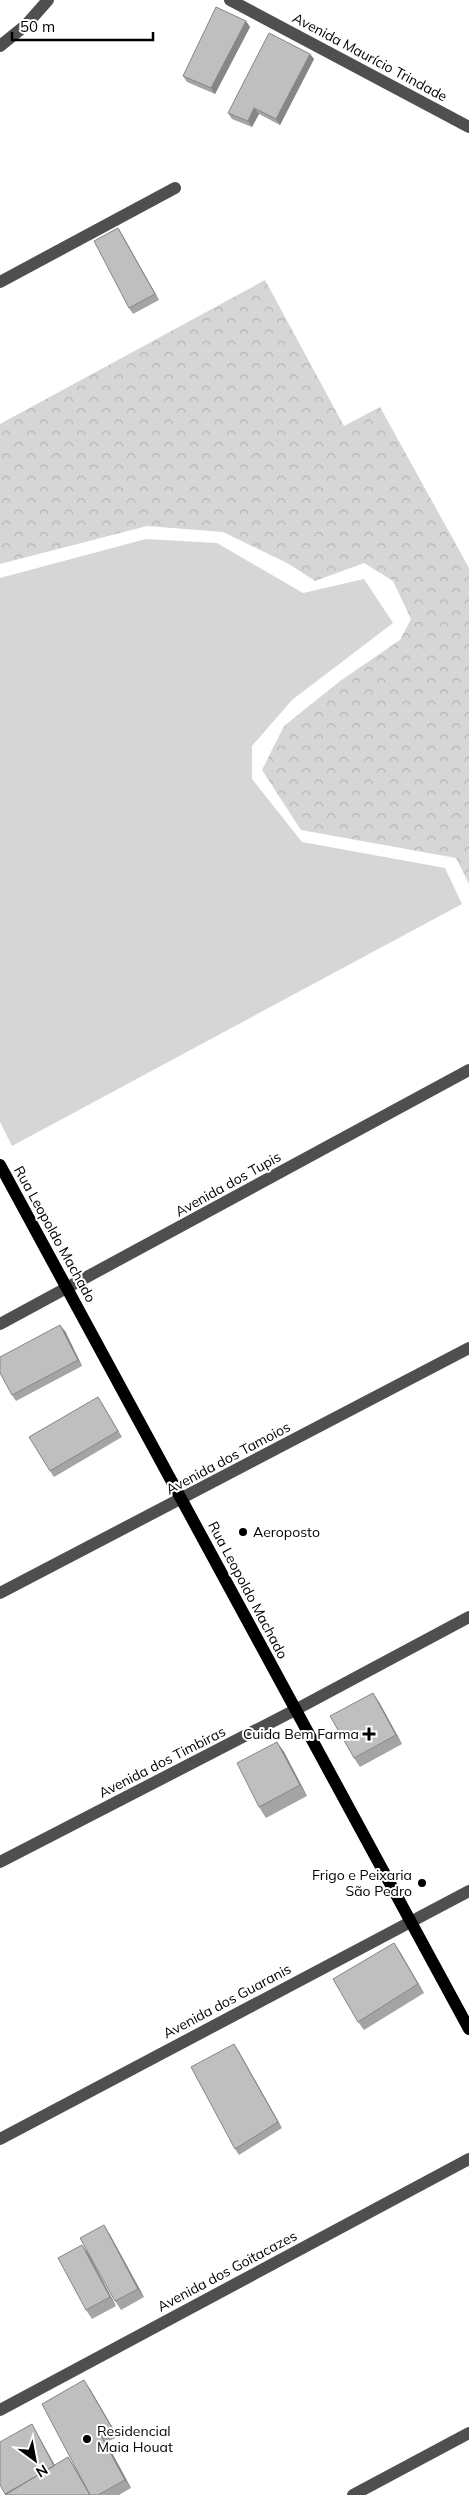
<svg xmlns="http://www.w3.org/2000/svg" width="469" height="2495" viewBox="0 0 469 2495" font-family="Mulish,sans-serif">
	<defs>
		<pattern id="forest-crowns" width="20" height="18" patternUnits="userSpaceOnUse" patternTransform="scale(1.25)"><rect width="20" height="18" fill="#d6d6d6"/><path d="M2 6a3 3 0 1 1 6 0M12 15a3 3 0 1 1 6 0" fill="none" stroke="#b6b6b6"/></pattern>
	</defs>
	<rect width="100%" height="100%" fill="#fff"/>
	<path fill="#d6d6d6" d="M146,539L217,543L303,593L364,579L393,623L292,700L252,746V779L302,842L445,868L462,904L12,1146L0,1122V578Z"/>
	<path fill="url(#forest-crowns)" d="M265,280L344,426L380,407L469,568V884L456,858L301,830L262,770L284,726L340,681L400,640L411,619L393,581L364,563L315,581L289,564L223,532L147,526L0,564V424Z"/>
	<g fill="none" stroke-linecap="round" stroke-linejoin="round">
		<path stroke="#4f4f4f" stroke-width="12" d="M230,0L469,127
			M0,46L26,25L48,0
			M0,282L175,188
			M0,1324L469,1070
			M0,1593L469,1348
			M0,1862L295,1710L469,1617
			M0,2139L469,1891
			M0,2410L469,2159
			M353,2495L469,2433"/>
		<path stroke="#000" stroke-width="12" d="M0,1165L469,2029"/>
	</g>
	<path fill="#a4a4a4" d="M246,21L250,27L215,94L187,82L183,76Z
		M310,54L314,59L280,125L259,114L252,127L232,119L228,113Z
		M118,228L159,300L133,314L129,308Z
		M65,1331L82,1366L16,1401L12,1395Z
		M102,1403L122,1437L54,1477L50,1471Z
		M379,1702L402,1744L360,1767L354,1758Z
		M277,1742L284,1752L307,1796L266,1818L259,1807Z
		M394,1943L400,1952L424,1993L364,2030L358,2022Z
		M238,2050L282,2128L239,2155L235,2149Z
		M109,2233L144,2297L121,2310L115,2301Z
		M88,2253L116,2306L92,2319L86,2310Z
		M90,2389L118,2437L106,2442L131,2488L119,2495H5L32,2424L55,2465L68,2457L83,2481Z"/>
	<path fill="#868686" d="M246,21L250,27L215,94L211,88Z
		M310,54L314,59L280,125L276,119Z
		M254,108L259,114L252,127L248,121Z
		M118,228L122,234L159,300L155,294Z
		M60,1325L65,1331L82,1366L78,1360Z
		M373,1693L379,1702L402,1744L396,1735Z
		M277,1742L284,1752L307,1796L300,1785Z
		M394,1943L400,1952L424,1993L418,1984Z
		M234,2044L238,2050L282,2128L278,2122Z
		M104,2225L109,2233L144,2297L138,2289Z
		M82,2245L88,2253L116,2306L110,2297Z
		M84,2380L90,2389L118,2437L112,2428Z
		M100,2434L106,2442L131,2488L125,2480Z"/>
	<path fill="#bfbfbf" stroke="#868686" d="M216,7L246,21L211,88L183,76Z
		M269,33L310,54L276,119L254,108L248,121L228,113Z
		M118,228L155,294L129,308L94,241Z
		M60,1325L78,1360L12,1395L0,1373V1357Z
		M98,1397L118,1431L50,1471L29,1437Z
		M373,1693L396,1735L354,1758L330,1716Z
		M277,1742L300,1785L259,1807L237,1763Z
		M394,1943L418,1984L358,2022L333,1979Z
		M234,2044L278,2122L235,2149L191,2067Z
		M104,2225L138,2289L115,2301L80,2238Z
		M82,2245L110,2297L86,2310L58,2258Z
		M84,2380L112,2428L100,2434L125,2480L98,2495H90L42,2404Z
		M32,2424L54,2466L5,2494L0,2485V2442Z
		M68,2457L90,2495H5Z"/>
	<g fill="#000" stroke="#fff" stroke-width="2">
		<circle cx="243" cy="1532" r="5"/>
		<path d="M366.5 1726.5h5v5h5v5h-5v5h-5v-5h-5v-5h5z"/>
		<circle cx="422" cy="1883" r="5"/>
		<circle cx="87" cy="2439" r="5"/>
	</g>
	<g text-anchor="middle" stroke-width="4" stroke-linejoin="round" paint-order="stroke">
		<g font-size="14" fill="#000" stroke="#fff">
			<text transform="translate(370 57) rotate(28)" y="5">Avenida Maurício Trindade</text>
			<text transform="translate(228 1184) rotate(-29)" y="5">Avenida dos Tupis</text>
			<text transform="translate(55 1234) rotate(61)" y="5">Rua Leopoldo Machado</text>
			<text transform="translate(228 1458) rotate(-28)" y="5">Avenida dos Tamoios</text>
			<text transform="translate(248 1590) rotate(62)" y="5">Rua Leopoldo Machado</text>
			<text transform="translate(162 1762) rotate(-27)" y="5">Avenida dos Timbiras</text>
			<text transform="translate(227 2001) rotate(-28)" y="5">Avenida dos Guaranis</text>
			<text transform="translate(227 2271) rotate(-28)" y="5">Avenida dos Goitacazes</text>
		</g>
		<g font-size="14" fill="#000" stroke="#fff" text-anchor="start">
			<text x="253" y="1537">Aeroposto</text>
			<text x="359" y="1739" text-anchor="end">Cuida Bem Farma</text>
			<text x="412" y="1880" text-anchor="end">Frigo e Peixaria<tspan x="412" dy="16">São Pedro</tspan></text>
			<text x="97" y="2436">Residencial<tspan x="97" dy="16">Maia Houat</tspan></text>
		</g>
	</g>
	<g transform="translate(35 2460) rotate(148)" stroke="#ffffff" stroke-width="4" paint-order="stroke">
	<path d="M0-4L9 19L0 12L-9 19Z" fill="#000000"/>
	<text y="-8" font-size="14" font-weight="bold" text-anchor="middle" fill="#000000">N</text>
	</g>
	<path d="M12 32v8h141v-8" fill="none" stroke="#000000" stroke-width="2.5"/>
	<text x="20" y="32" font-size="15" fill="#000000" stroke="#ffffff" stroke-width="4" paint-order="stroke">50 m</text>
</svg>
